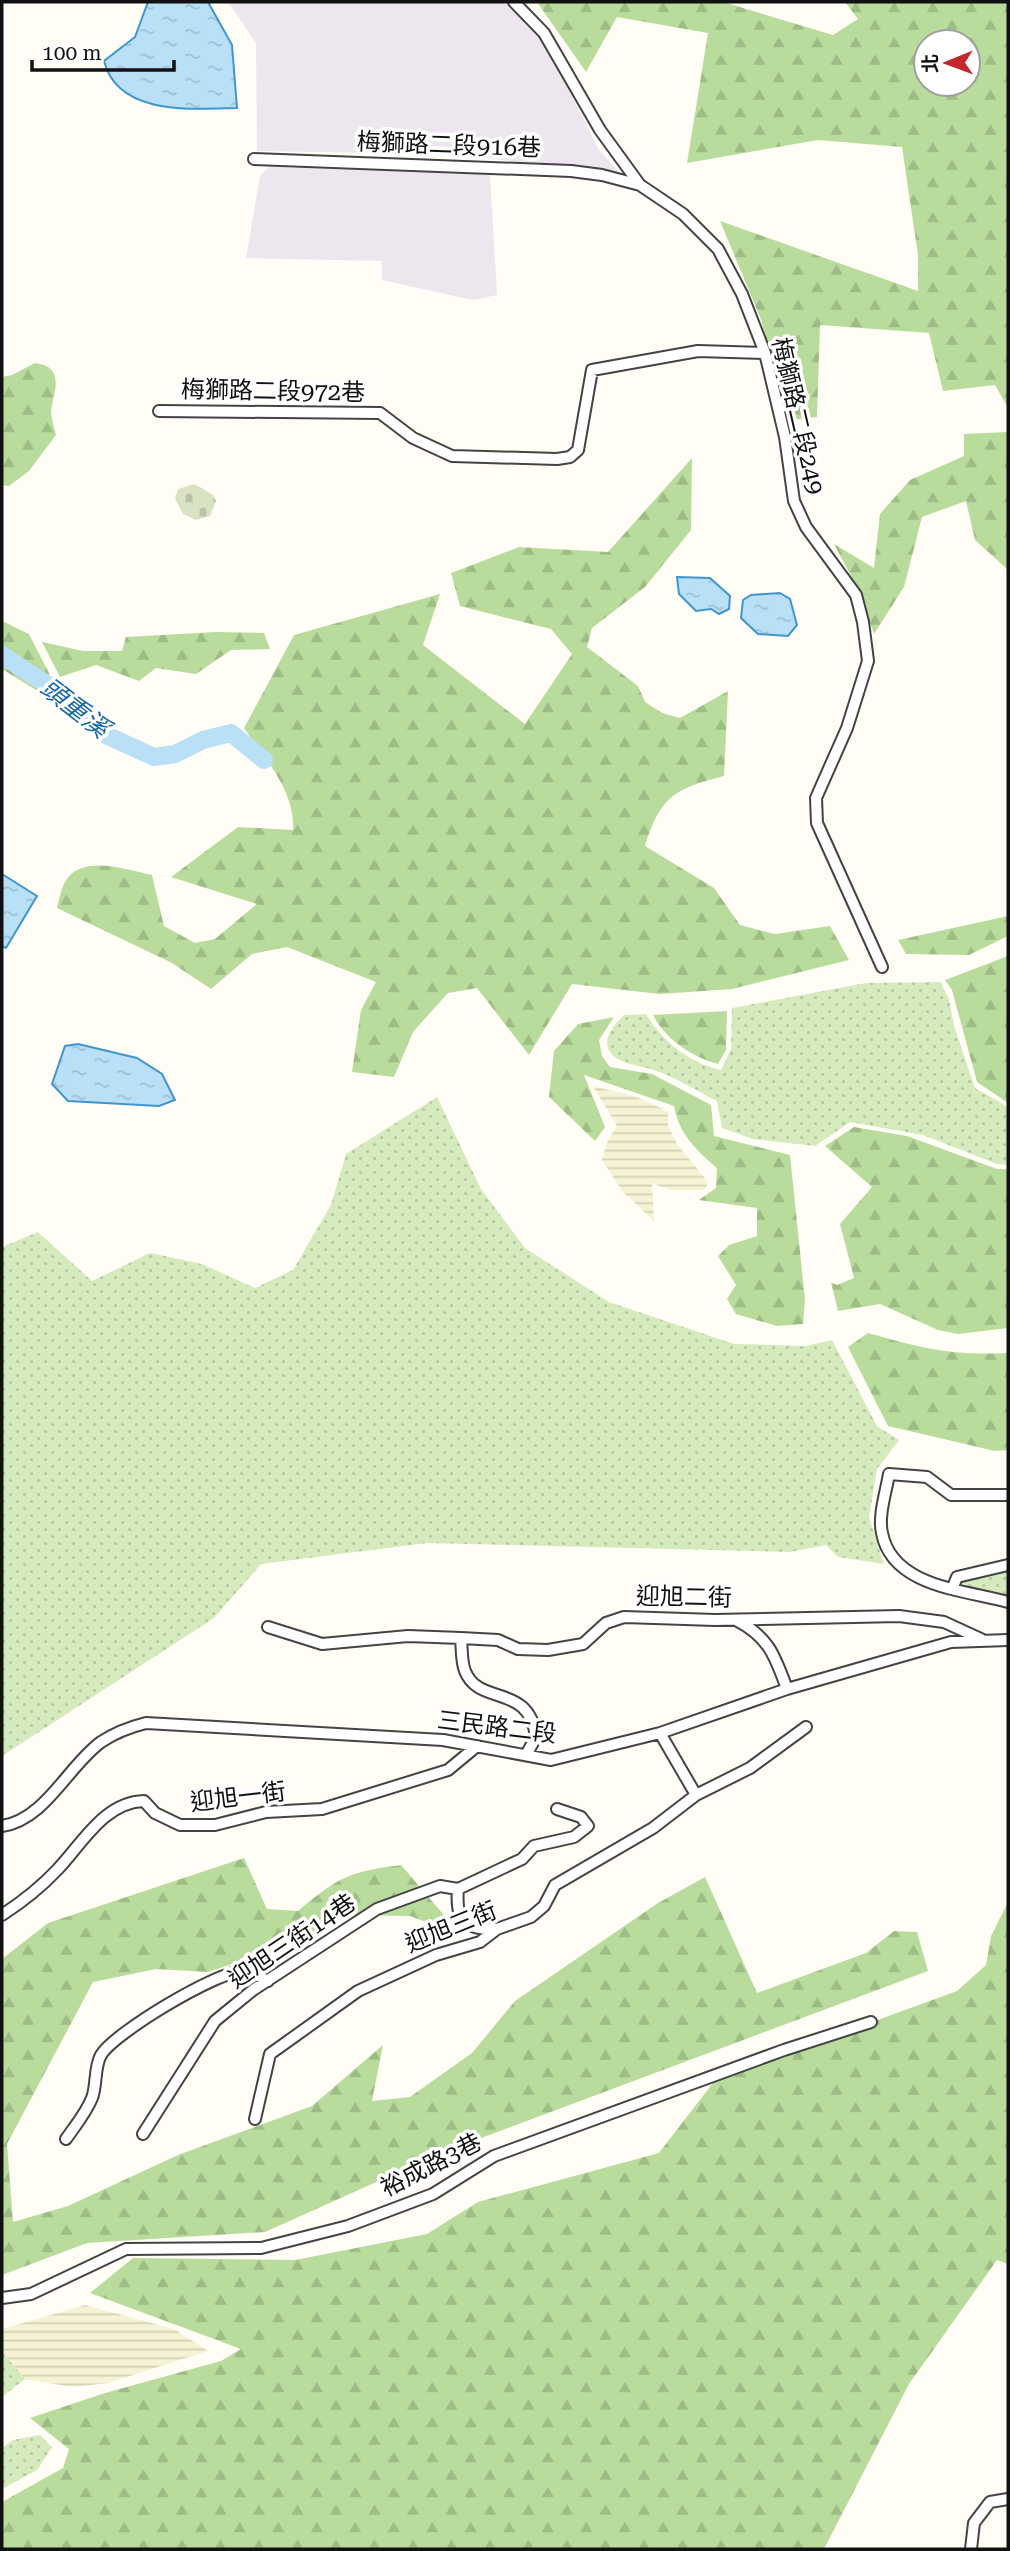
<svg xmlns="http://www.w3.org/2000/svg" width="1010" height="2551" viewBox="0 0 1010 2551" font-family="'Roboto Serif','Noto Sans TC',serif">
	<defs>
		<pattern id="farmland-rules" width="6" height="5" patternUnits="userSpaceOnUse" patternTransform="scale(1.75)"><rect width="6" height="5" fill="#f6f3d4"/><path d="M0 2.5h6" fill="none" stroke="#d2cfb5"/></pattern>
		<pattern id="grass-dots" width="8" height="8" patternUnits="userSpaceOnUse" patternTransform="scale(1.75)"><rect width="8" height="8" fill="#d5ebbd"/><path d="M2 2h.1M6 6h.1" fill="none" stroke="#b6c8a1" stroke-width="1.8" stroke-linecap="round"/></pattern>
		<pattern id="forest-firs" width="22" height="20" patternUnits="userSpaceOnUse" patternTransform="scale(1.75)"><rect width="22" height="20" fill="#b9dc9c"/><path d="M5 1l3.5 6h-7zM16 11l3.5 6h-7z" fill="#9ebc85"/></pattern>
		<pattern id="cemetery-stones" width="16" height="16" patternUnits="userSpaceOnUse" patternTransform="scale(1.75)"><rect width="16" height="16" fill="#d9e3c4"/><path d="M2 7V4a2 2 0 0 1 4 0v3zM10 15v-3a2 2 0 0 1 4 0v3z" fill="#b9c2a7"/></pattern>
		<pattern id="water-ripples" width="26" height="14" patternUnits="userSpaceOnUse" patternTransform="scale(1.75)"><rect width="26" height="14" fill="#b9e0f7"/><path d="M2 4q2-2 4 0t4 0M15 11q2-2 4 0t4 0" fill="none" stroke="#9ebfd3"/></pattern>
	</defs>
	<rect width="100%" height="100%" fill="#fffdf5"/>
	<path fill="#eee6ef" d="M228,2H504L540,33L598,148L618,172L445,154L257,151L256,43Z
		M269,167L490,174L497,295L473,300L382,280V261L246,258L260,176Z"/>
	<path fill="url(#farmland-rules)" d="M593,1086L634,1096L668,1111V1126L677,1144L708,1182L705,1190H670L652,1183L654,1221L623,1192L602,1160L607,1142L617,1126Z
		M85,2305L174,2329L208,2351L108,2383L73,2387L25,2379L2,2352V2329Z"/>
	<path fill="url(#grass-dots)" d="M940,982L949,999L954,1026L975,1088L1008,1107V1165L997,1164L923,1135L850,1122L815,1146L753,1139L722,1128L717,1101C695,1090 671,1074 647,1068C635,1065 619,1063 611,1053C600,1040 615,1024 624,1015L646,1014C663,1042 688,1062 721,1070L731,1049L732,1008L866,983Z
		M437,1097L481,1189L525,1248L609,1302L734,1344L806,1346L832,1340L877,1426L899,1440L877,1469L869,1517L884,1564L838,1557L826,1545L790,1552L427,1543L261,1564L214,1618L2,1756V1247L38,1232L92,1281L150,1253L202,1264L255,1288L293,1270L331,1205L346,1154Z
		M1008,1571V1598L958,1582Z
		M2,2352L25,2379L2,2397Z
		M40,2435L52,2447L37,2470L2,2489V2448L13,2440Z"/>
	<path fill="url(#forest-firs)" fill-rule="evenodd" d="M537,2H723L833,35L858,19L845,2H1008V408L995,385L943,391L929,333L820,325L817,417L791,420L760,317L720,221L918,291V255L902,147L818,140L687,163L708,33L617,17L586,72ZM926,42H968V84H926Z
		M35,363C69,367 51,398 51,413C52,420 54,428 56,435L29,471L9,486L2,485V377L12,375Z
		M1008,432V570L975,540L966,501L922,517L904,587L874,634L858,589L834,544L874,568L880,514L910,480L964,456V434Z
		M692,458L691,530L645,587L592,628L587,647L638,686L645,702L662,713L680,718L728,691L724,776C674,789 661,796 645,846L714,888L740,925L775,934L830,926L849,960L732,989L660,994L572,984L529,1055L477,988L448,993L413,1032L394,1077L352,1072L361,1010L376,982L287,947L252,954L211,989L172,963L57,908C59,900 61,889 65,882C81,853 127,870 152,875L164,926L195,943L215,939L257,904L171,877L238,827L293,830C295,790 265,759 244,728L294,635L440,594L423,645L525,724L572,654L551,629L460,606L451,573L519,547L608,552Z
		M2,621L29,634L49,673V698L2,669Z
		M216,632L264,633L270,649L231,650L196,674L156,668L139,681L96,665L60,677L42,642L83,651H122L126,637Z
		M1008,916V936L969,955L906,954L898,940Z
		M1008,956V1103L977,1082L952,990L945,980Z
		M727,1011L726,1050L718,1064C692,1057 665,1039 653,1015Z
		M614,1017L599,1040L602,1056L610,1067L652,1074L711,1105L714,1136L790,1155L805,1300L803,1324L777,1326L736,1314L727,1299L736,1285L718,1256L729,1245L757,1236V1208L699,1200L716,1188L717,1168C696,1150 679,1134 674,1106L584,1075L605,1127L595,1141L549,1097L554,1051L578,1024Z
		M854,1127L907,1136L997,1169H1008V1328L958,1334L938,1330L880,1304L838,1311L831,1282L837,1285L854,1278L840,1224L872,1187L825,1146Z
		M868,1333C921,1348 953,1356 1008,1353V1450L995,1451L888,1426L848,1347Z
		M244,1858L267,1909L298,1911C339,1877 348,1872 401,1865L443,1914L450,1931L410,1916L345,1915L300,1942L208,1972L156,1969L93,1982L7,2144L13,2222L68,2206L178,2155L312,2106L383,2045L372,2101L410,2097L472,2053L515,2001L658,1903L705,1877L757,1993L866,1953L894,1931L917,1932L928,1971L441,2153L265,2232L87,2243L2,2275V1959L48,1923Z
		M1008,1902V2264L997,2260L909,2384L824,2549H2V2502L63,2468L69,2449L30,2418L105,2393L221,2361L241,2349L90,2293L133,2258L295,2260L427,2234L478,2202L659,2153L716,2079L957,1991L986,1965L991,1936Z"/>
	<path fill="url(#cemetery-stones)" d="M194,484L212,494L216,501L210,516L196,520L183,514L175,499L178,489Z"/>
	<path fill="url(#water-ripples)" stroke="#3f96cf" stroke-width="2" d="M148,2H208L232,45L237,108C192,109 118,116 104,61L135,37Z
		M677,577L710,578L730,596L729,609L719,614L711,609L696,611L679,594Z
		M780,593L790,599L797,625L788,636L758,634L741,618L743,600L751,595Z
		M2,874L37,896L6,948L2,946Z
		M78,1044L137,1058L162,1074L175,1100L159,1106L68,1101L52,1084L65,1046Z"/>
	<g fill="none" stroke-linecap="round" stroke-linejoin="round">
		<path stroke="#b9e0f7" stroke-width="18" d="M2,655L51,687L106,735L154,757L175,754L203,740L231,733L264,760"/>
		<defs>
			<path id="minor" d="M514,2L544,33L600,130L640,185L683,214L718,249L742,294L765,353L785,437L794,501L806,527L856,595L863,622L868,661L847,728L816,798L817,823L882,967
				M254,159L571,171L602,175L640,185
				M159,411L380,413L413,438L452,456L557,459L570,457L578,450L592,370L698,351L765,353
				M1008,1495H951L927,1477L889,1474C886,1492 878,1516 882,1533C892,1587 965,1590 1008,1602
				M953,1587L957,1577L1008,1565
				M736,1620C769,1637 775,1656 787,1689
				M268,1627L322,1644L408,1636L461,1638L498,1640L518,1649L548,1650L583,1644L606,1623L624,1617L715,1620L899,1616L944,1622L981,1639
				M461,1638C462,1647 461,1661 465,1671C479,1707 529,1682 536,1737L526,1755
				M696,1795L750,1768L806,1727
				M2,1826C45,1820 68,1766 101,1742C116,1732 130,1727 146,1723L443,1740L551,1760L660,1733L787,1689L951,1642L1008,1640
				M458,1889L522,1859L534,1846L574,1837L588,1826L581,1817L557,1809
				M2,1915C22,1902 40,1888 57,1870C82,1844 104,1802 144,1801L155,1813L180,1825H215L266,1812L322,1809L448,1770L477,1746
				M255,2119L270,2054L358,1991L436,1955L480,1942L497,1929L531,1917L544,1906L555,1885L653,1828L696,1795L660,1733
				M143,2134L215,2021L253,1990L377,1909L440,1886L458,1889C455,1923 465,1929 497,1929
				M66,2139C75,2126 86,2113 92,2098C97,2085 94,2067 101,2055C114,2033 217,1971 243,1971C251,1971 261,1978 268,1981
				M2,2298L31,2294L126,2249L261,2248L348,2226L433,2194L494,2156L784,2050L871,2022
				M971,2549L974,2523L990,2502L1008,2499"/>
		</defs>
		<use href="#minor" stroke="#444" stroke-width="14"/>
		<use href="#minor" stroke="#fff" stroke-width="10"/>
	</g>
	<g text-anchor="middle" stroke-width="7" stroke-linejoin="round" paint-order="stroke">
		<g font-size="24" fill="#111" stroke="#fff">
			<text transform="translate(449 145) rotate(2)" y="8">梅獅路二段916巷</text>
			<text transform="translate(273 391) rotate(1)" y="8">梅獅路二段972巷</text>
			<text transform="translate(798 416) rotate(77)" y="8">梅獅路二段249</text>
			<text transform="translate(684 1597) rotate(1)" y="8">迎旭二街</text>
			<text transform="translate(497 1727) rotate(7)" y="8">三民路二段</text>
			<text transform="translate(238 1797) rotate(-7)" y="8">迎旭一街</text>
			<text transform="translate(451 1927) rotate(-22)" y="8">迎旭三街</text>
			<text transform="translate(292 1941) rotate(-34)" y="8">迎旭三街14巷</text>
			<text transform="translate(431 2165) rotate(-27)" y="8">裕成路3巷</text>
		</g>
		<g font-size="26" font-style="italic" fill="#1768a6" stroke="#fff">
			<text transform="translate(75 708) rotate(38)" y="9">頭重溪</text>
		</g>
	</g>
	<rect width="1010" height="2551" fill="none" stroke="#111111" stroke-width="7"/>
	<g transform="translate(947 63) rotate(269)"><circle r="33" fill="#ffffff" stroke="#a0a0a0" stroke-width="2"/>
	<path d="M0-5L12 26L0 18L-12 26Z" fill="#c4262e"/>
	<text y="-10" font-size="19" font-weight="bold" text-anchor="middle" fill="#111111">北</text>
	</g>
	<path d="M32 60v10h142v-10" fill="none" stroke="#111111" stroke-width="3.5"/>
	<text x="42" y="60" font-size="21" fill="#111111" stroke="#ffffff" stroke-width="5" paint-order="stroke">100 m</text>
</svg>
